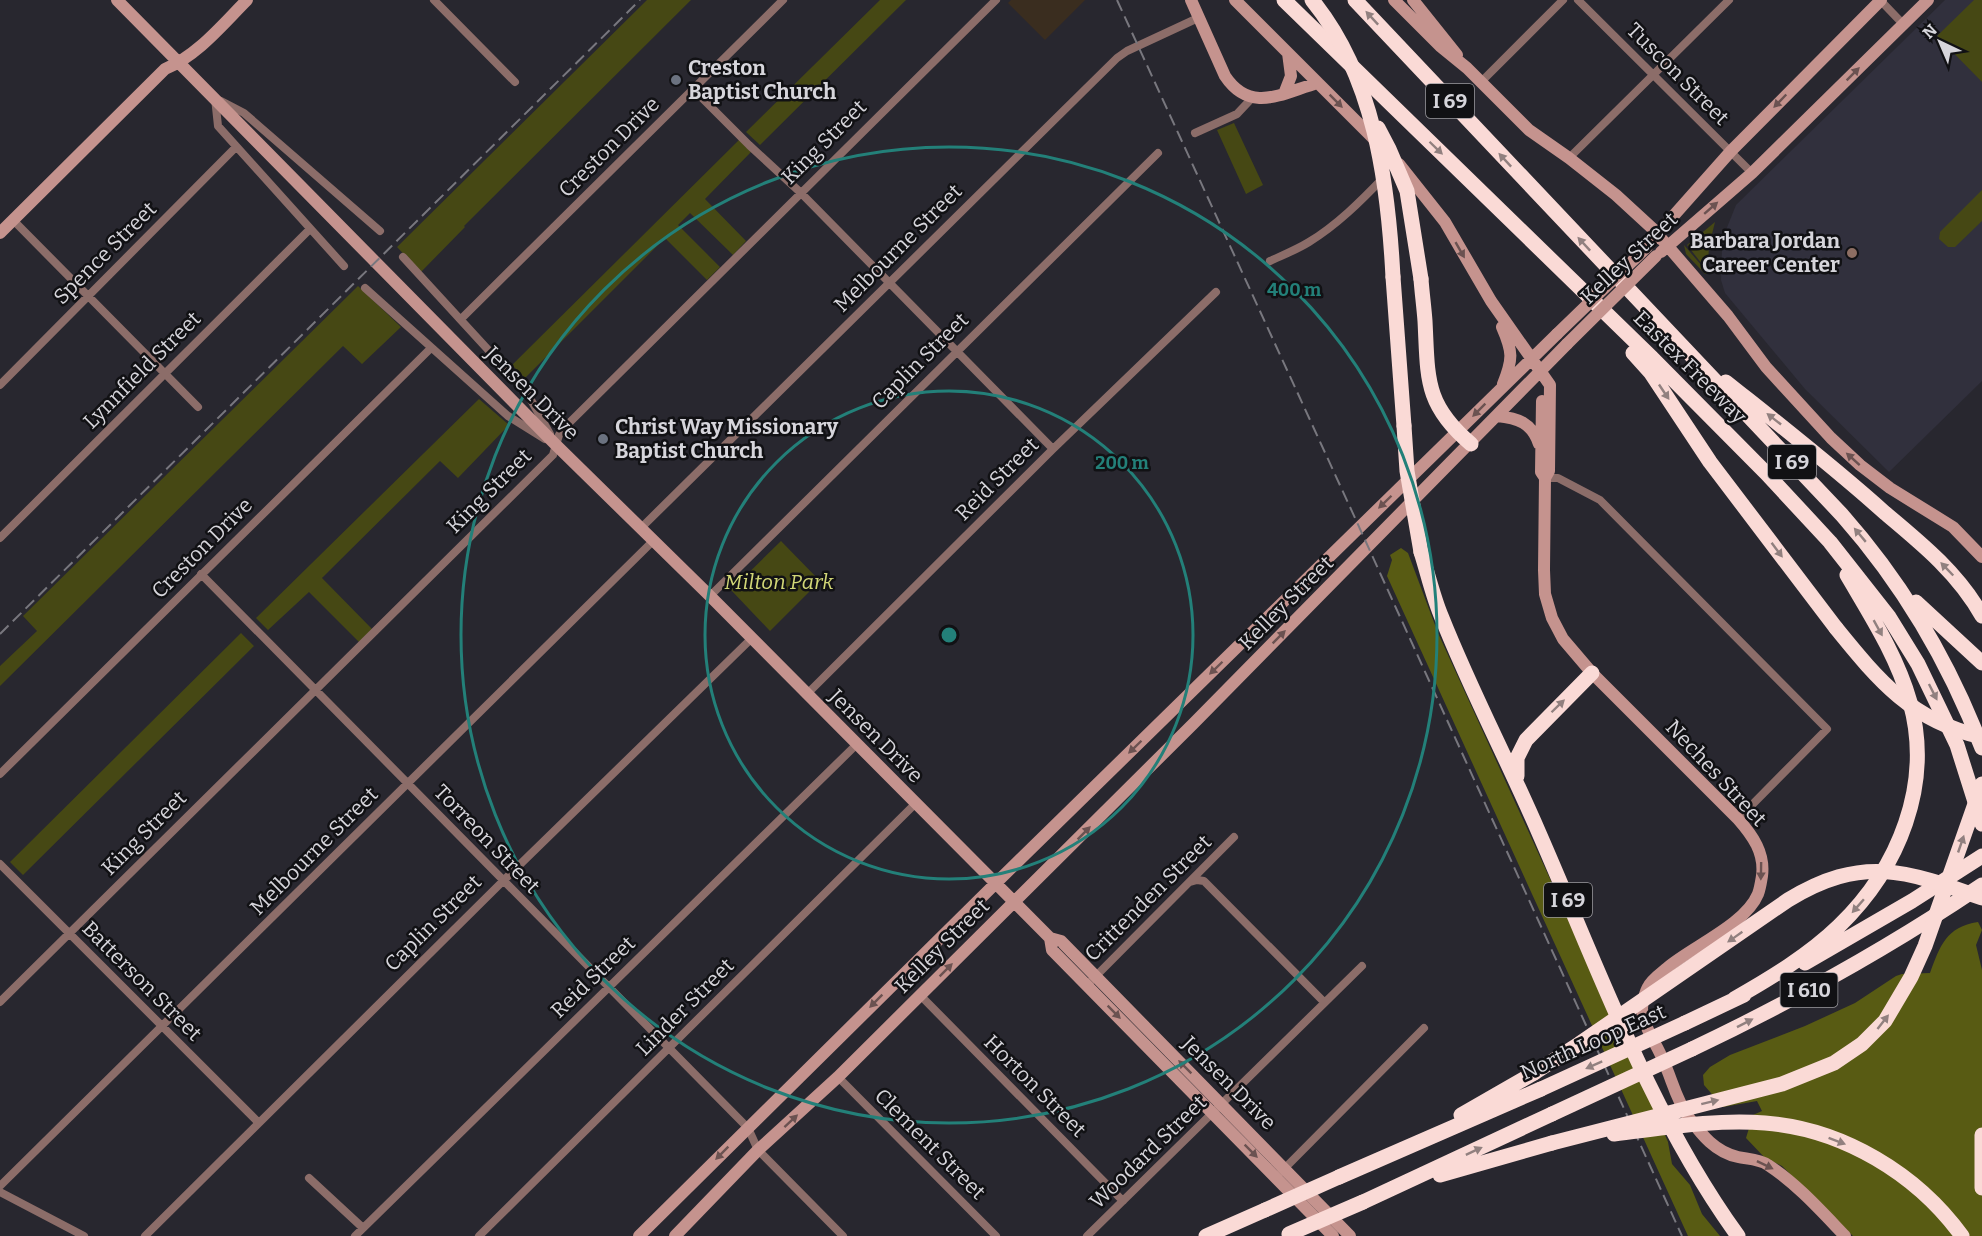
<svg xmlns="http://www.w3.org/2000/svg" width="1982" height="1236" viewBox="0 0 1982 1236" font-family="Bitter,serif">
	<rect width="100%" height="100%" fill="#28272f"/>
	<path fill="#31303d" d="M1945,0H1982V381L1889,472L1805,389L1725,293L1721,280L1722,248L1726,230L1736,205Z"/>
	<path fill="#3a2d1f" d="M1011,0H1085L1045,40L1008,3Z"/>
	<path fill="#464814" d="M647,0H691L464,226L465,227L421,272L397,247Z
		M880,0H906L760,145L746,132Z
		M1974,0H1982V82L1937,36Z
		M1234,123L1263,185L1246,194L1217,130Z
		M739,140L751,152L705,199L746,241L733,255L690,213L678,225L720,267L707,280L665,238L525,378L512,365Z
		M1982,190V221L1955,247H1948L1939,239L1940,232Z
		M1715,222L1709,246L1708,264H1702L1687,245Z
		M1684,245L1702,266H1708L1707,274H1705L1686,254Z
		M358,286L401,327L362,364L343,346L0,686V666L37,631L23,616Z
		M479,399L509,425L458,478L440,461L322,578L372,629L359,642L309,592L268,630L256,618Z
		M781,541L820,581L770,631L731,590Z
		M241,633L254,646L23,875L10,862Z"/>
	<path fill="#585b13" d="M1401,548L1408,553L1438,633L1647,1092L1668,1142L1672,1164L1690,1185L1702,1214L1720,1236H1688L1387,576L1392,560L1390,555Z
		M1978,922L1982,930L1976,945L1982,970V1236H1853L1782,1166L1765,1158L1746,1138L1753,1115L1762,1111L1757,1101L1723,1107L1704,1085L1703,1075L1710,1067L1730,1055L1805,1026L1855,1003L1896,976L1902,974L1930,973C1940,946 1946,927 1978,922Z"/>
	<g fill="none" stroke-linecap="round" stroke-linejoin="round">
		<path stroke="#8c6d69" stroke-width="8" d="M434,0L515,82
			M1578,0L1752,173
			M1880,0L1903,24
			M1480,83L1563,0
			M693,89L749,145L801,193L1053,449
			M215,98L218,126L344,266
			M221,101L244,113L380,231
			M1195,133L1237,114L1252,98
			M1569,158L1729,0
			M13,220L198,407
			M403,257L526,391L550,434
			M1270,261C1283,255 1296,250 1309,242C1337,225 1361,201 1384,177
			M365,288L508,416L545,439
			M461,319L783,0
			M0,385L236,147
			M1545,478H1558L1600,500L1827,729L1738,819
			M641,528L1117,58L1127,51L1198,18
			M0,538L310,229
			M201,574L748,1128L758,1150L843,1236
			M710,596L1158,153
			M806,695L1053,449L1216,292
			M0,774L431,348
			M0,864L259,1123
			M1190,882L1197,880L1204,881L1324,1002
			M1087,985L1234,837
			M920,995L1123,1201
			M0,1002L553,455L559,435L565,427L996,0
			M838,1077L996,1236
			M1281,1172L1424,1028
			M309,1178L363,1228
			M0,1186L653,541
			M0,1192L84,1236
			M145,1236L503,881L751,639
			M355,1236L856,745
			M479,1236L916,803
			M1087,1236L1362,966"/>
		<path stroke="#c5938e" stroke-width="12" d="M117,0L556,445L710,596L1050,938L1061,941L1350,1236
			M1191,0L1225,76C1251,115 1284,92 1318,83
			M1235,0L1376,141
			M1394,0L1440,46L1467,68L1529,130L1569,158L1616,195L1653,229L1728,316L1766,367L1831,438L1860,465L1890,488L1953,527L1982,557
			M1413,0L1457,55
			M1284,94L1291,76L1288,53
			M1399,164L1445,222L1491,301L1550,385L1549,471L1545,478L1544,570L1545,594L1552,618L1563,639L1592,673L1738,819C1753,836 1765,853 1762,876C1761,882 1760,889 1758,894C1745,925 1693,946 1667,968C1661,973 1651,980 1648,987C1645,992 1642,1004 1642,1009C1643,1027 1657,1044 1663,1060C1672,1079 1676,1100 1689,1118C1702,1135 1715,1152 1738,1157C1747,1159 1760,1159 1768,1165C1797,1184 1821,1211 1845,1236
			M0,233L165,69C198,55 222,25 247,0
			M1652,240L1731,151L1881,0
			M1661,252L1752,173L1928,0
			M1502,327C1513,352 1513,359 1503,384
			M1542,401L1541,472L1545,478
			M1497,416C1518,418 1532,423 1539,444
			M1050,938L1052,950L1333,1236
			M639,1236L996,883L1557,334
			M675,1236L758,1150L838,1077L1194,723L1567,344"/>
		<path stroke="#fadad6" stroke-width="15" d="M1284,0L1651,357L1766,473L1830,542L1889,617L1918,664L1957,745L1982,824
			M1355,0L1842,515C1903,584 1949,662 1982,748
			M1393,277L1404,426
			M1421,279C1422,293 1424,307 1425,321C1428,378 1424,404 1471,444
			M1633,353L1651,373L1710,462L1836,628
			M1726,382C1780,425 1834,467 1885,513C1921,543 1959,574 1982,616
			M1421,552C1428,574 1433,597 1442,618C1471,691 1508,761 1539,833C1599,970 1650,1114 1738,1236
			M1916,602L1982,663
			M1517,776V758L1526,740L1592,673
			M1805,963L1912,901L1982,856
			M1734,999C1771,978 1809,955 1839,926C1899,868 1933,784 1910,702C1897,656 1871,616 1847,575
			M1685,1023L1744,995
			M1692,1049C1793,1001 1890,947 1982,885
			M1461,1115L1534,1073
			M1982,1135V1188
			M1440,1175L1552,1143
			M1339,1177L1541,1089
			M1363,1202L1552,1114
			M1206,1236L1265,1210"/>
		<path stroke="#78777e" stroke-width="2" stroke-dasharray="12 6" stroke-linecap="butt" d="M1117,0L1350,507L1682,1236
			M0,634L640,0"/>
		<path stroke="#c5938e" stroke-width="12" d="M1557,334L1647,247
			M1567,344L1656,256"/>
		<path stroke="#fadad6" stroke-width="15" d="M1312,0C1374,76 1388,181 1393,277
			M1378,128L1389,149L1407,191L1421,279
			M1404,426L1407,471L1421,552
			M1836,628C1879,681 1912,721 1982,737
			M1534,1073L1579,1044L1788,900C1862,855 1905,870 1982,898
			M1541,1089L1685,1023
			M1552,1114L1692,1049
			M1614,1134C1664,1128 1715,1119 1765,1123C1843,1129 1917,1174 1962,1236
			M1552,1143L1782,1084L1834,1063L1862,1044L1885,1021L1911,977L1925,946L1982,784
			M1265,1210L1339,1177
			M1289,1234L1363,1202"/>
	</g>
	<defs><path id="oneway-solid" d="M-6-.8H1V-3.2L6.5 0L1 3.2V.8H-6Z" transform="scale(1.5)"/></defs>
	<g fill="#91807f">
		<use href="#oneway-solid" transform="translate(1372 18) rotate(-133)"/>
		<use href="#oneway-solid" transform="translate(1436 148) rotate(44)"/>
		<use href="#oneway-solid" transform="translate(1505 160) rotate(-133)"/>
		<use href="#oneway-solid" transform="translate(1584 244) rotate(-133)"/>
		<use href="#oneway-solid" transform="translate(1664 392) rotate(56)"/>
		<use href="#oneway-solid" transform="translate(1774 419) rotate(-142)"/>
		<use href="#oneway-solid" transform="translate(1860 535) rotate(-130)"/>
		<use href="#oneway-solid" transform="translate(1777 550) rotate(53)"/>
		<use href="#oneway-solid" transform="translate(1947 569) rotate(-134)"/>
		<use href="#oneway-solid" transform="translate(1878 628) rotate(61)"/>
		<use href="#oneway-solid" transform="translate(1933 692) rotate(63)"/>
		<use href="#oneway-solid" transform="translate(1558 706) rotate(-44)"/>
		<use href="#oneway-solid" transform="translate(1961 844) rotate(-71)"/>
		<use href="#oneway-solid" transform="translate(1858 906) rotate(131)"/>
		<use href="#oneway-solid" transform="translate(1735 937) rotate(145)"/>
		<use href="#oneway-solid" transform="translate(1883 1022) rotate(-52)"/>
		<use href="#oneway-solid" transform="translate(1745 1023) rotate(-27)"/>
		<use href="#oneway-solid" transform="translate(1594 1065) rotate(156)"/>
		<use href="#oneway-solid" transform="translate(1710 1102) rotate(-14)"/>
		<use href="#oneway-solid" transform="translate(1837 1141) rotate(21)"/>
		<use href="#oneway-solid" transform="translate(1474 1151) rotate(-25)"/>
	</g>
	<g fill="#6b5251">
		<use href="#oneway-solid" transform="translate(1853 74) rotate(-45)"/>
		<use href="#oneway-solid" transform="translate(1336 101) rotate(45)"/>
		<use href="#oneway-solid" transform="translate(1780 101) rotate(134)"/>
		<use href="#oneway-solid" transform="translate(1711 208) rotate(-41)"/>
		<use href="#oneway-solid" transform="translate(1460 250) rotate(60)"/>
		<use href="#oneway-solid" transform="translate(1479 410) rotate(135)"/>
		<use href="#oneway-solid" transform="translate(1853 459) rotate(-138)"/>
		<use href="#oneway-solid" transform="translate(1385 502) rotate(136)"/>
		<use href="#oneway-solid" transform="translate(1279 637) rotate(-45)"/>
		<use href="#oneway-solid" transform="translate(1216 668) rotate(136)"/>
		<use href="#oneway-solid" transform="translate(1135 747) rotate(136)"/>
		<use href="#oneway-solid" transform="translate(1084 833) rotate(-45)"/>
		<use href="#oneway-solid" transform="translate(1761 871) rotate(91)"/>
		<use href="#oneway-solid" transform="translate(946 970) rotate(-45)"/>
		<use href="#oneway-solid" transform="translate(876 1001) rotate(135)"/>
		<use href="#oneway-solid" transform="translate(1114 1012) rotate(45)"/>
		<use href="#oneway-solid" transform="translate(1185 1067) rotate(-135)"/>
		<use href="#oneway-solid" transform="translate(791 1121) rotate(-43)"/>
		<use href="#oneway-solid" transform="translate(1251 1151) rotate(45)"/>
		<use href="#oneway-solid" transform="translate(722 1153) rotate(135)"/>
		<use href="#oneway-solid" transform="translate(1765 1165) rotate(26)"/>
	</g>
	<g fill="none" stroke="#238079" stroke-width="3">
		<circle cx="949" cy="635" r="244"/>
		<circle cx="949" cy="635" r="488"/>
	</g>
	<g fill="#6b7280" stroke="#111114" stroke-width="2">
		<circle cx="676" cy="80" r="6"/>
		<circle cx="603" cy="439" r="6"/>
	</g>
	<circle fill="#8d6e63" stroke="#111114" stroke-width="2" cx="1852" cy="253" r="6"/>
	<g text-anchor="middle" stroke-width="5" stroke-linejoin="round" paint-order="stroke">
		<g fill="#111114" stroke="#9b9a9f" stroke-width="1.5">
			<rect x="1426" y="84" width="48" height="34" rx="4.5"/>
			<rect x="1768" y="445" width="48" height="34" rx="4.5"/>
			<rect x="1544" y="883" width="48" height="34" rx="4.5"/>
			<rect x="1780.5" y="973" width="57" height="34" rx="4.5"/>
		</g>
		<g font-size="20" font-weight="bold" fill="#d6d5db">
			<text x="1450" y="108">I 69</text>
			<text x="1792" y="469">I 69</text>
			<text x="1568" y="907">I 69</text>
			<text x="1809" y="997">I 610</text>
		</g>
		<g font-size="21" font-weight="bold" fill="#d6d5db" stroke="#111114" text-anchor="start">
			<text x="688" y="75">Creston<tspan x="688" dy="24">Baptist Church</tspan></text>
			<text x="1840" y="248" text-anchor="end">Barbara Jordan<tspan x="1840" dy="24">Career Center</tspan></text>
			<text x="615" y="434">Christ Way Missionary<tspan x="615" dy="24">Baptist Church</tspan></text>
		</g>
		<g font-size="21" fill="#d6d5db" stroke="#111114">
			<text transform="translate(1678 74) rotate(45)" y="7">Tuscon Street</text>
			<text transform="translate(824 142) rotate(-45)" y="7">King Street</text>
			<text transform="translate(609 147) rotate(-45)" y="7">Creston Drive</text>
			<text transform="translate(898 248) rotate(-45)" y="7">Melbourne Street</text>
			<text transform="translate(105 253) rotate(-45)" y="7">Spence Street</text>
			<text transform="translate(1629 258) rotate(-43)" y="7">Kelley Street</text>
			<text transform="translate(920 361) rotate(-45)" y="7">Caplin Street</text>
			<text transform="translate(1690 367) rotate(45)" y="7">Eastex Freeway</text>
			<text transform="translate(142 370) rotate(-45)" y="7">Lynnfield Street</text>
			<text transform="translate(532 393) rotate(45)" y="7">Jensen Drive</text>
			<text transform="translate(997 479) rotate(-45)" y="7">Reid Street</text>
			<text transform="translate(489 491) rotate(-45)" y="7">King Street</text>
			<text transform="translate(202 548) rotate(-45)" y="7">Creston Drive</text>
			<text transform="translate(1286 603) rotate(-45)" y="7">Kelley Street</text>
			<text transform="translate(876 736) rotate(45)" y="7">Jensen Drive</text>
			<text transform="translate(1716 773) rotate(47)" y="7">Neches Street</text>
			<text transform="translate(144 833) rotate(-45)" y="7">King Street</text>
			<text transform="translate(487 839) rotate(46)" y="7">Torreon Street</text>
			<text transform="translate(314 851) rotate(-45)" y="7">Melbourne Street</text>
			<text transform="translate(1148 898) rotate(-45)" y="7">Crittenden Street</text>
			<text transform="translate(433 923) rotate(-45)" y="7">Caplin Street</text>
			<text transform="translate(942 946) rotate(-45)" y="7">Kelley Street</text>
			<text transform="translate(593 977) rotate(-44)" y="7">Reid Street</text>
			<text transform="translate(142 981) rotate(45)" y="7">Batterson Street</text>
			<text transform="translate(685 1007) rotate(-45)" y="7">Linder Street</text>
			<text transform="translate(1593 1042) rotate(-24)" y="7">North Loop East</text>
			<text transform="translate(1229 1083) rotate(45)" y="7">Jensen Drive</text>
			<text transform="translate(1035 1086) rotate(45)" y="7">Horton Street</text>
			<text transform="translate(930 1144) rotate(45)" y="7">Clement Street</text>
			<text transform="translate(1148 1152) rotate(-44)" y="7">Woodard Street</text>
		</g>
		<g font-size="21" font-style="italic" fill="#d2d777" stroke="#111114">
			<text x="779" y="589">Milton Park</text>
		</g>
	</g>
	<circle cx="949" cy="635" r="9" fill="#238079" stroke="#111114" stroke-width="3"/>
	<g font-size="18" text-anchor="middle" font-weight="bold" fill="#238079" stroke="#111114" stroke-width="5" stroke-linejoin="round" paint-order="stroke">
		<text x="1294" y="296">400 m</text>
		<text x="1122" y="469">200 m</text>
	</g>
	<g transform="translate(1940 42) rotate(316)" stroke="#111114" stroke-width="4.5" paint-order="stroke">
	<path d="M0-4.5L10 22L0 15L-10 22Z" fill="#d6d5db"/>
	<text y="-9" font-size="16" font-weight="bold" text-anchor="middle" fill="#d6d5db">N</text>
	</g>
</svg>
